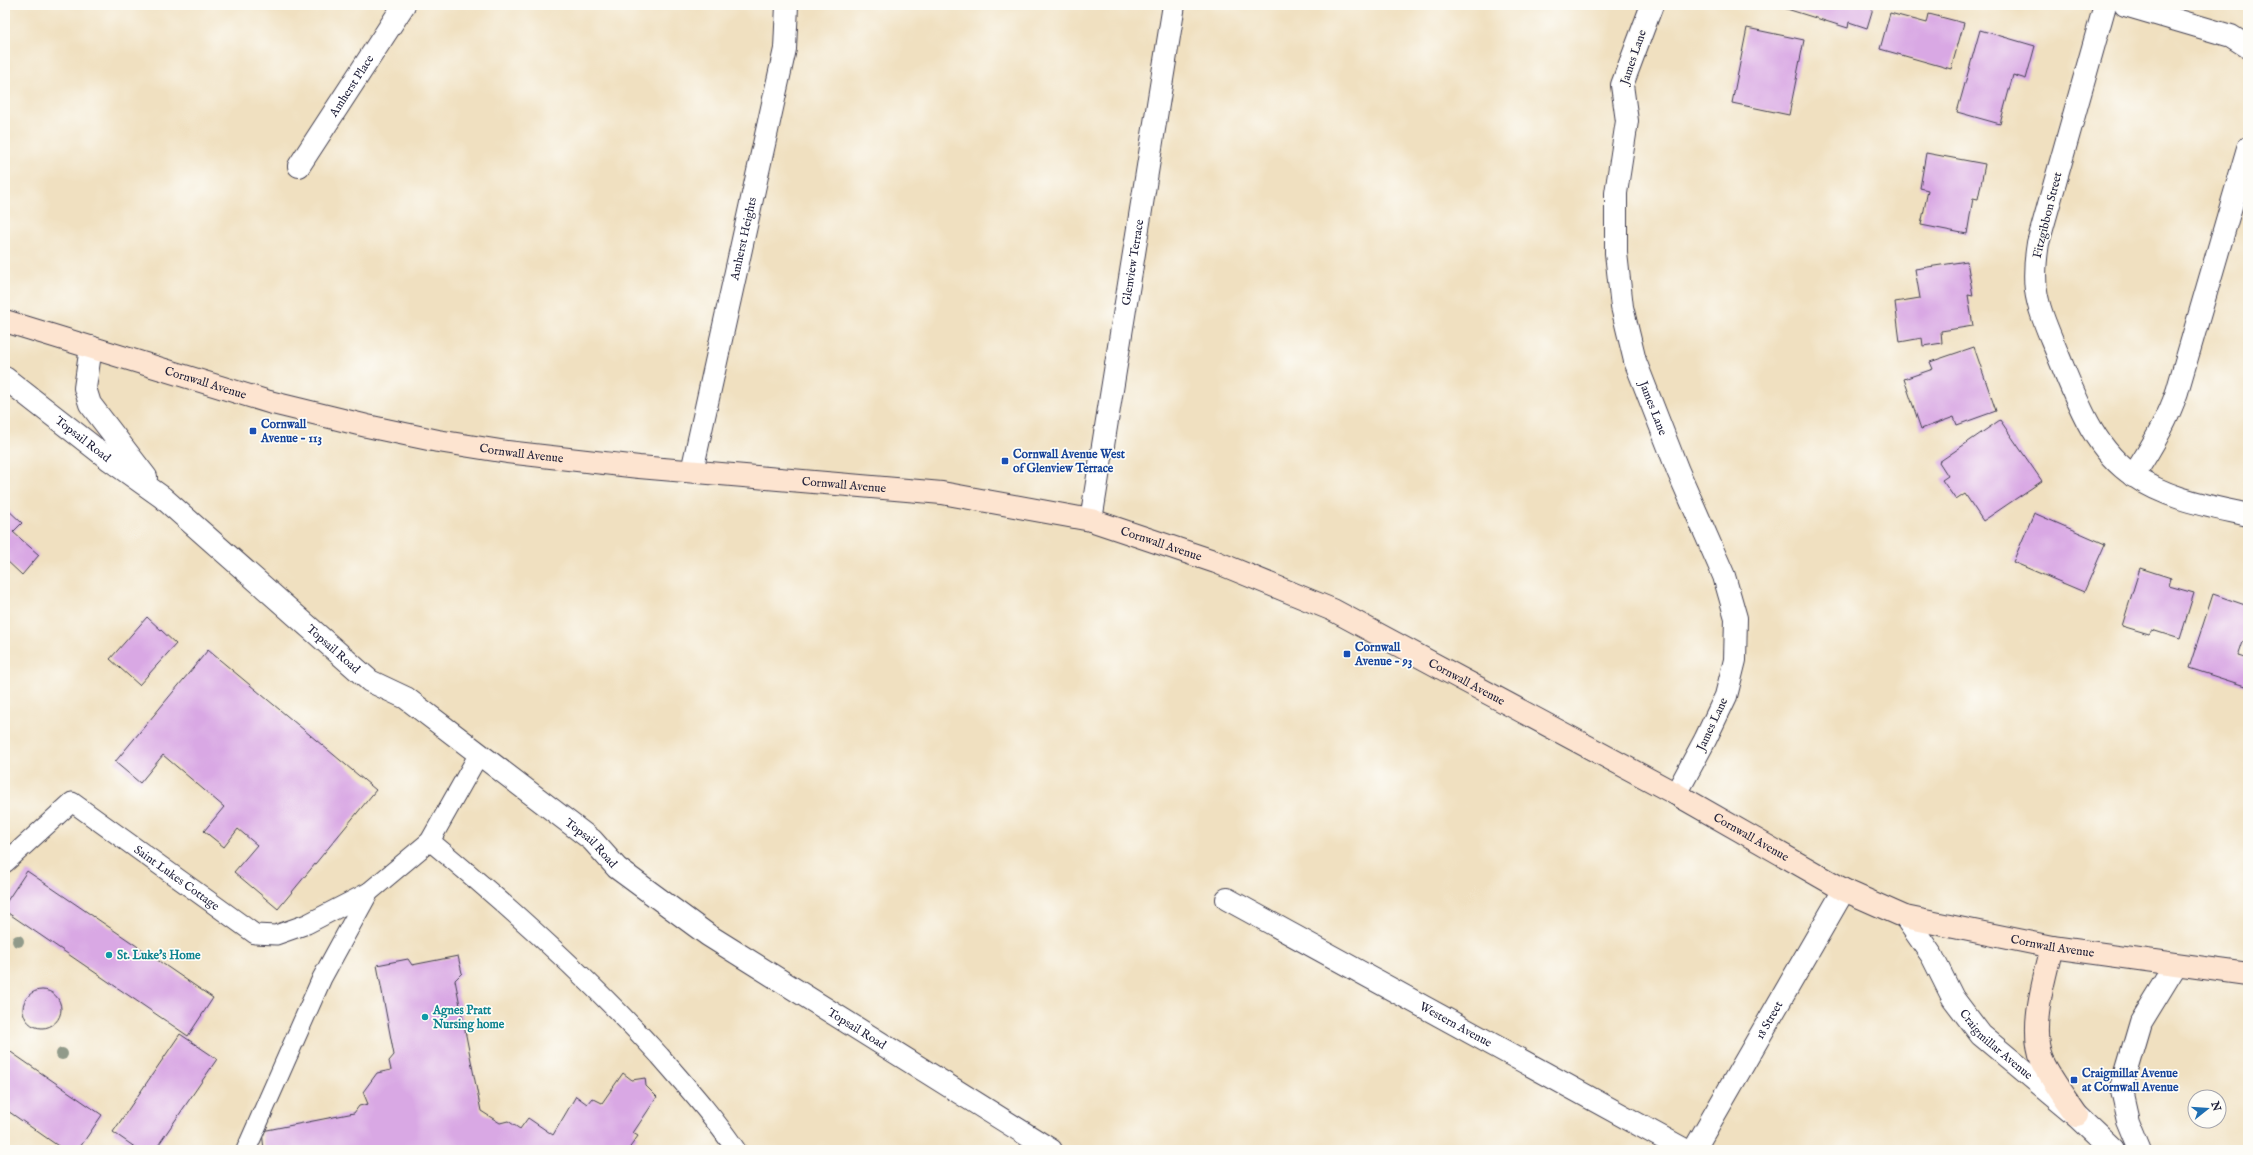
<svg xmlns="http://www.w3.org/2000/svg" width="2253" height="1155" viewBox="0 0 2253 1155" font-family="'IM FELL English',serif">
	<rect width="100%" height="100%" fill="#fdfcf7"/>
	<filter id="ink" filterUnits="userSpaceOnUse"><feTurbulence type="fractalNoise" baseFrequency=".025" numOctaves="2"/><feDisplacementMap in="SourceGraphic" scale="8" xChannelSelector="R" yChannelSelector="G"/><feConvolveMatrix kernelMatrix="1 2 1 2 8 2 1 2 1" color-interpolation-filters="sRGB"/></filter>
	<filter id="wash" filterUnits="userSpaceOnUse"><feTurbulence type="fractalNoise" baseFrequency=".012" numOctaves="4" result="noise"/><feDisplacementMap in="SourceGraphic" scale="16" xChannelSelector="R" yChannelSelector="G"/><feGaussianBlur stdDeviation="0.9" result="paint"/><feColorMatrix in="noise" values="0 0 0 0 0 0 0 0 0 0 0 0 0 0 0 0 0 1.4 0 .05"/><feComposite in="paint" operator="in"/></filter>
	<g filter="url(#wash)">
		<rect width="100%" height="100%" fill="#f0e0c0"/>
		<g id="blocks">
			<path fill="#d9a8e4" d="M1774,5H1874L1867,28L1849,22L1848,28Z
				M1890,13L1927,23L1929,14L1964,23L1951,69L1880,49Z
				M1747,28L1804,40L1789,115L1732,103Z
				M1980,30L2035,46L2026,79L2013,75L2000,124L1957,112Z
				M1926,153L1985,164L1978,199L1973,198L1967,234L1921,225L1928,190L1920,188Z
				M1967,261L1973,296L1968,295L1973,326L1941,331L1942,343L1923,346L1922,338L1900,342L1895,302L1920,298L1915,269Z
				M1974,347L1996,411L1957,425L1954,417L1921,429L1904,379L1933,369L1930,362Z
				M2000,420L2042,481L1983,521L1965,494L1956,500L1942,480L1948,476L1939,462Z
				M5,507L22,523L13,532L39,555L22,575L5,559Z
				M2034,513L2105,544L2084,592L2013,562Z
				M2140,568L2171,578L2169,586L2194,593L2180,639L2152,630L2149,634L2122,626Z
				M2213,594L2248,606V643L2243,641L2238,656L2248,659V687L2189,668Z
				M147,617L176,644L139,685L110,659Z
				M208,650L376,790L278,909L234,872L257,845L238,829L224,847L204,831L224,807L163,755L140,783L115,762Z
				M27,871L213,998L188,1036L5,911V904Z
				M458,956L462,973L455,980L481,1111L500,1123L508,1121L520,1129L528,1118L553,1135L576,1096L587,1104L592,1098L602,1103L623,1073L632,1080L645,1078L646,1086L657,1097L633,1133L638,1136L628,1150H264L262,1131L354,1113L359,1106L368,1104L363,1092L377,1073L391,1070L389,1061L394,1055L377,965L408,959L412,965Z
				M23 1009a19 19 0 1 1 38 0a19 19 0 1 1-38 0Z
				M180,1034L217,1059L155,1150H139L113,1132Z
				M5,1048L102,1115L78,1150H64L5,1109Z"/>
		</g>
	</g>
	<g filter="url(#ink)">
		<use href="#blocks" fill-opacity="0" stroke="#413e4f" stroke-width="1"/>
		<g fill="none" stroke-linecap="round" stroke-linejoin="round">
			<defs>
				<g id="service">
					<path d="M430,841C511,908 589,978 660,1056C686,1086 714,1117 736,1150"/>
					<path id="s1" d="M5,863L72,802L255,934L276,935L307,924L369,892"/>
					<path d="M246,1150L322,978L369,892L430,841L479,754"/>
				</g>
				<g id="minor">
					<path id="s2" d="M1652,5L1622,85L1627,121L1616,193V253L1622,307L1635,361L1678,471L1724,576L1736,618L1735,660L1726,696L1705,740L1676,794"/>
					<path d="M2105,5L2038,243C2035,262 2033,282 2038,301C2042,319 2051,337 2058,355C2076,398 2093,449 2134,476C2167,499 2209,506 2248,515"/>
					<path d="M2125,5L2231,36L2248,47"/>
					<path id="s3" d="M299,166L404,5"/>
					<path id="s4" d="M692,471L785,49L787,5"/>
					<path d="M2133,476C2151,449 2167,422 2177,392L2248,148"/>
					<path id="s5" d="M1091,520L1174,5"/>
					<path id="s6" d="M1227,899L1685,1150"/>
					<path id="s7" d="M1905,917L1932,956L1953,998L1981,1035L2077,1115L2114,1150"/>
					<path id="s8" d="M1694,1150L1844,890"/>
					<path d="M2140,1150L2128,1121L2121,1090L2141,1022L2176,965"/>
				</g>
				<g id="tertiary">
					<path d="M91,347L85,388L90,404L146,477"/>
					<path id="s9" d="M5,378L110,460L162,497L370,681L406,698L592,840L617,868L708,935L1051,1150"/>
				</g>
				<g id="secondary">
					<path id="s10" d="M5,321L269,402L367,426L438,441L507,452L639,467L942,493L1091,520L1216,562L1333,610L1676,794L1844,890L1905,917L2052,947L2248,974"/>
					<path d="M2052,947C2044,980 2029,1028 2042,1060C2051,1079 2065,1097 2077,1115"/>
				</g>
			</defs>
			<use href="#service" stroke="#413e4f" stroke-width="21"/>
			<use href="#minor" stroke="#413e4f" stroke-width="24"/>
			<use href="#tertiary" stroke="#413e4f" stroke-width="24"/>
			<use href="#secondary" stroke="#413e4f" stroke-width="24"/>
			<use href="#service" stroke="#fff" stroke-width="19"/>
			<use href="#minor" stroke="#fff" stroke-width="22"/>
			<use href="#tertiary" stroke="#fff" stroke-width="22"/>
			<use href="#secondary" stroke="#fde4d0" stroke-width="22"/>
		</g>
		<g fill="#919a8a">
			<circle cx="18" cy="941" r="6"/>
			<circle cx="62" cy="1054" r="6"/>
		</g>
	</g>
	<g fill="#1a4fb4" stroke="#fdfcf7" stroke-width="1.5">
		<rect x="249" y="427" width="8" height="8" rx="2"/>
		<rect x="1001" y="457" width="8" height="8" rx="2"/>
		<rect x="1343" y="650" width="8" height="8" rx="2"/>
		<rect x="2070" y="1076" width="8" height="8" rx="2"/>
	</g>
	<g fill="#0f9aa8" stroke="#fdfcf7" stroke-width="1.5">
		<circle cx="109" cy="955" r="4"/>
		<circle cx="425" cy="1017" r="4"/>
	</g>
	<g text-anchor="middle" stroke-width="3.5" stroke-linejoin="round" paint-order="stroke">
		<g font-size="12" fill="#22223b" stroke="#fdfcf7">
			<text transform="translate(1633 57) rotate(-71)" y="4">James Lane</text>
			<text dy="4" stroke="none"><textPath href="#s3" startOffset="96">Amherst Place</textPath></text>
			<text transform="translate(2047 215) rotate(-76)" y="4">Fitzgibbon Street</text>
			<text dy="4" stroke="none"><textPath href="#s4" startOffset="238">Amherst Heights</textPath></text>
			<text dy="4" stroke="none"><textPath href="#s5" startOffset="261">Glenview Terrace</textPath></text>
			<text dy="4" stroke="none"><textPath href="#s10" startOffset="210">Cornwall Avenue</textPath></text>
			<text dy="4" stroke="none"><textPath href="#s2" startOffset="415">James Lane</textPath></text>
			<text dy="4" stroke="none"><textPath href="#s9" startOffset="99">Topsail Road</textPath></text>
			<text dy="4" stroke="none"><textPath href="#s10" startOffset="534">Cornwall Avenue</textPath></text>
			<text dy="4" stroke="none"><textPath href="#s10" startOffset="858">Cornwall Avenue</textPath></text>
			<text dy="4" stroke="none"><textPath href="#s10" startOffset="1182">Cornwall Avenue</textPath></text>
			<text dy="4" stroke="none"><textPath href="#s9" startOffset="426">Topsail Road</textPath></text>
			<text dy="4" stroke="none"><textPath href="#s10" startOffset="1518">Cornwall Avenue</textPath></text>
			<text transform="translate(1712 724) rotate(-65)" y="4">James Lane</text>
			<text dy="4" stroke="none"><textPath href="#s10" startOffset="1842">Cornwall Avenue</textPath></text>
			<text dy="4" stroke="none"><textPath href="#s9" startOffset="750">Topsail Road</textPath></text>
			<text dy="4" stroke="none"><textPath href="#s1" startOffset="220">Saint Lukes Cottage</textPath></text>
			<text dy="4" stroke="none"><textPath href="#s10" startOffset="2166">Cornwall Avenue</textPath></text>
			<text dy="4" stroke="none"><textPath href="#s8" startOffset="150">18 Street</textPath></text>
			<text dy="4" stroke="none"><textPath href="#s6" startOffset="261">Western Avenue</textPath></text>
			<text dy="4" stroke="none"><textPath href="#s9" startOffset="1075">Topsail Road</textPath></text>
			<text dy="4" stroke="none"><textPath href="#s7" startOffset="158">Craigmillar Avenue</textPath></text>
		</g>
		<g font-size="12" font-weight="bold" fill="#164399" stroke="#fdfcf7" text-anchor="start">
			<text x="261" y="428">Cornwall<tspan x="261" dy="14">Avenue - 113</tspan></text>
			<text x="1013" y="458">Cornwall Avenue West<tspan x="1013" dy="14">of Glenview Terrace</tspan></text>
			<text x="1355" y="651">Cornwall<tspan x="1355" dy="14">Avenue - 93</tspan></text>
			<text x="2082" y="1077">Craigmillar Avenue<tspan x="2082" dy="14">at Cornwall Avenue</tspan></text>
		</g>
		<g font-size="12" font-weight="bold" fill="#0d838f" stroke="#fdfcf7" text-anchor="start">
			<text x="117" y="959">St. Luke's Home</text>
			<text x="433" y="1014">Agnes Pratt<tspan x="433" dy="14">Nursing home</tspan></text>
		</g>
	</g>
	<rect width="2253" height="1155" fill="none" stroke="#fdfcf7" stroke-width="20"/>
	<g transform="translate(2207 1109) rotate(73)"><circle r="19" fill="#fdfcf7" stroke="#a5a5ac"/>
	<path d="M0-3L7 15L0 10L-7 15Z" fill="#1f6fb2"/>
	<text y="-6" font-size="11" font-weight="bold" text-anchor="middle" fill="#22223b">N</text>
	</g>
</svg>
